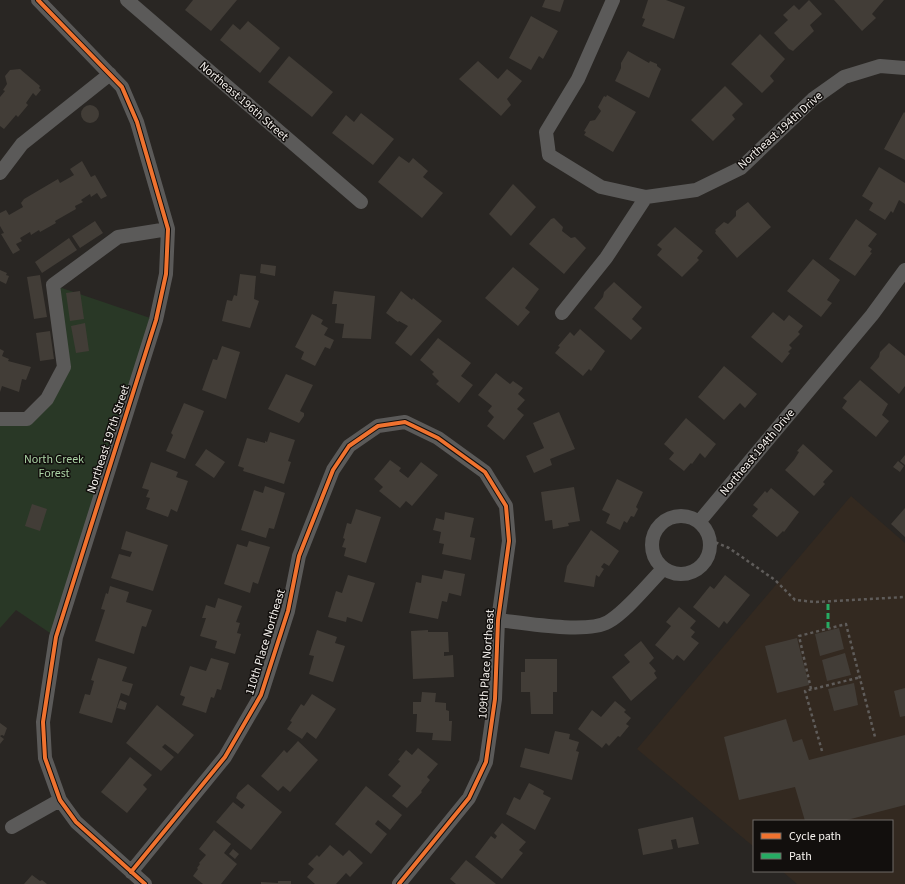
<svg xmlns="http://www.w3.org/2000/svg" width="905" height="884" viewBox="0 0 905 884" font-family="'Source Sans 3',sans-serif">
	<rect width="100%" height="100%" fill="#292623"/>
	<path fill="#332920" d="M851,496L905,543V884H797L782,871H892V821H754V847L637,749Z"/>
	<path fill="#293826" d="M53,285L156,320L56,637L16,610L0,628V419H27L64,367Z"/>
	<path fill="#423d37" d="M193,0H237L211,31L185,10Z
		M545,0H564L560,12L542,7Z
		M648,0H666L685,7L674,39L642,26L645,19L642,18Z
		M809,0L822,14L810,25L814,31L793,51L789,49L774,33L788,20L783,15L794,5L799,10Z
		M834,0H884L872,14L876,18L862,31Z
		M531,16L558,31L543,59L539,56L531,70L509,58Z
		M248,21L280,48L260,73L220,40L233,24L240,30Z
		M760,34L785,59L770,76L774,81L762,93L731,64Z
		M628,51L649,63L650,61L657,64V66L661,69L649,98L615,81L621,68V63Z
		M289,56L333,92L312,117L268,82Z
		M478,61L498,79L507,69L522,81L507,99L511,105L501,116L459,79Z
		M20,69L40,86L39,88L41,90L36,96L33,93L26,103L28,105L18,117L16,115L4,129L0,126V97L5,91L3,90L7,84L5,76L10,70Z
		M725,86L743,104L732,115L735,119L713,141L691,120Z
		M607,95L636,112L613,152L584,135L586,132L584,131L590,121L595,120L601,111L598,107L604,96L606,97Z
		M81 114a9 9 0 1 1 18 0a9 9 0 1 1-18 0Z
		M904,112L905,113V160L884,149Z
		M361,113L394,139L373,165L332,133L346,115L354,122Z
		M399,156L409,163L413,158L428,171L423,177L443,193L422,218L378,182Z
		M82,161L91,177L95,175L107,196L101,199L97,193L91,197L90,194L81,200L83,202L75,206L76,209L55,221L56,223L40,232L39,230L31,235L30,232L20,238L22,241L16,244L20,250L13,254L1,234L4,233L0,226V213L6,210L9,215L23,207L21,203L24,199L58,179L60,183L74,175L70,169Z
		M879,167L905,183V204L899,200L893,213L891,211L885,220L869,210L873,203L862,196Z
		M513,184L536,207L511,236L489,214Z
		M748,202L771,227L737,258L715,233L716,231L715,230L724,222L728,224L736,216V211Z
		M554,218L563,227L562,231L571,238L575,237L586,248L564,274L529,244L551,219Z
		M856,219L877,234L868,246L872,249L870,252L872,253L855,276L829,259Z
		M95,221L103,233L80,248L72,236Z
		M675,227L703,251L697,258L699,260L682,277L657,255L662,249L657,245Z
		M69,238L77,250L42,273L35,262Z
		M813,259L840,280L827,300L832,303L821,317L787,291Z
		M261,264L276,266L275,276L260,273Z
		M513,267L539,289L525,308L530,312L518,326L485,298Z
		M0,270L7,273L6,275L9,276L6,284L0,281Z
		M240,274L256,276L254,299L259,301L250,328L222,321L227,300L232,301L234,295L237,296Z
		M40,275L47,317L34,319L27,277Z
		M614,282L642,307L632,319L642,328L631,340L594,308L603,297L604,292Z
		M80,291L84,319L70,321L66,293Z
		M334,291L375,296L371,339L342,338L344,324L335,323L337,304H332Z
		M401,291L412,300L413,298L442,321L411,356L395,343L408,326L399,321L398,322L386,313Z
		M773,312L784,321L789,315L803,326L798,332L800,334L789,345L792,348L788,352L790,353L782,363L751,337Z
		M312,314L323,320L321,324L328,328L324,335L334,340L330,349L325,347L315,366L301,359L304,352L295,347Z
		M85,323L89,351L76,353L71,326Z
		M580,329L605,351L591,371L589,369L583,376L555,353L560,347L558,346L570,332L574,336Z
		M50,331L54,359L40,361L36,333Z
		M438,338L471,363L461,376L473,385L459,403L436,384L439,381L432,374L434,372L420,360Z
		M889,343L905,356V386L899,394L870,368L879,357L880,352Z
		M222,346L240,352L226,399L202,390L213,359L217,360Z
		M0,349L4,351L2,356L9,359L8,361L31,367L26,380L22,379L19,392L2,386L0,392Z
		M724,366L757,394L745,408L740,403L724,420L698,397Z
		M496,373L510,384L513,381L523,388L518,394L525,400L517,409L524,415L504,440L487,426L494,417L488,411L492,406L478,395Z
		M286,374L313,385L300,411L304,413V416L299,423L268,409Z
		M860,380L888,404L882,415L889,421L876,437L842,408L847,401L843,398Z
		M184,403L204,411L185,459L166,451L173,435L171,433Z
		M559,412L575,449L550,459L552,465L534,473L526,456L544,448L533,423Z
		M686,418L716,444L705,458L700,453L692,464L691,463L684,471L669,459L674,453L664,444Z
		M270,432L295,440L288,461L291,462L284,484L243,471L244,468L238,466L247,438L265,443V441L267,442Z
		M803,444L833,471L823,482L825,484L814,496L785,470L794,460L799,452L797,451Z
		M206,449L225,462L214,478L195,465Z
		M905,455V465L900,461Z
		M390,460L401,468L399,471L408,478L421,462L438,475L412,506L406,501L400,508L379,491L383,487L374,479Z
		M898,461L904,466L900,472L893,467Z
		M151,462L178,472L176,477L188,481L177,512L171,509L168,517L146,509L150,498L146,497L149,490L142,488Z
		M617,479L643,492L636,507L638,509L634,517L631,516L627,523L624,521L620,530L606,523L610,514L602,510Z
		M265,486L285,493L274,529L269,528L266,538L241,530L254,490L263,493Z
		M574,487L580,521L568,523L569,526L553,529L552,520L545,521L541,492Z
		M771,488L799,512L784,532L783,531L777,537L752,516L758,509L753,505L765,491L767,493Z
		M32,504L47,509L40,531L25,526Z
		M905,508V537L891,524Z
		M356,509L381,517L366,563L344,556L346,548L342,547L345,539L343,538L347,523L351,524Z
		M445,512L474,518L470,537L475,538L471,560L442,554L444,544L439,543L441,532L433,530L436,518L444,520Z
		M591,530L619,551L609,566L604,563L601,567L604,569L599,577L596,575L594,587L564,582L567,566Z
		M126,531L168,545L153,591L111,578L119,554L130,557L132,552L121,549Z
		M249,541L270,547L258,584L253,582L250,593L224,584L237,544L247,547Z
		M444,570L465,574L461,596L449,593L447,602L442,601L438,619L409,613L416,582L421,583L422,575L442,579Z
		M348,575L375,583L362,622L347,617L346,622L328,617L336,591L342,593Z
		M725,575L750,595L727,624L724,621L719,628L693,607L710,586L714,589Z
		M110,586L129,592L126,602L152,610L146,627L142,626L134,654L95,641L105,610L101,609L106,593L108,594Z
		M218,598L242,606L236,622L240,623L237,633L241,634L235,654L215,648L217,641L200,636L206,618H202L206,605L215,608Z
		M679,607L696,621L690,628L695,632L691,637L699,643L684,661L677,655L673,660L655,645L671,626L666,622Z
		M839,628L844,649L820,656L815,634Z
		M317,630L337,637L335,643L345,646L333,682L309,674L314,656L309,655Z
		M428,630V632H448L449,652H444V656L453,655L454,677L413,679L411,631Z
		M797,638L809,685L777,693L765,646Z
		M641,641L654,658L649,663L656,671L654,673L657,678L631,701L612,677L630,662L624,655Z
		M845,653L851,675L827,681L822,660Z
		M98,658L127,667L122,681L133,684L129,696L121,693L112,723L79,713L85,694L90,695L94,681L91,680Z
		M211,658L229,663L221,690L217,689L214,698L211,697L206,713L182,705L185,697L180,695L190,666L206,671Z
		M525,659H557V692H553V714H531L530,692H521V672H525Z
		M854,683L858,705L834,711L828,689Z
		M905,688V716L900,717L894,691Z
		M422,692L436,693L435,702L446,703V710L449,711V721H452L451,741L432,740L433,733L416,732L417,714H413V702H421Z
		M312,694L336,709L316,739L307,732L302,739L287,729L292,722L290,721L301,704L304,706Z
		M120,700L127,703L125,710L117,708Z
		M615,701L626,710L624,712L631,718L626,724L629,726L620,737L618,736L609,746L606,743L602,748L578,729L592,710L601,717Z
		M157,705L194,735L178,754L165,744L162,747L174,757L161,771L126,743Z
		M786,719L793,742L802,739L809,760L905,735V805L843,821H805L795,787L739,800L724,737Z
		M0,723L7,728L4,736L2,735L0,736L4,739L0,744Z
		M555,731L570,734L569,739L579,742L576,751L579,752L572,780L520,767L525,748L549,754Z
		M298,741L318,760L290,792L283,786L278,791L261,776L284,750L287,753Z
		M418,748L438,764L427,777L430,780L421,791L422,792L407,808L392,796L401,786L388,775L400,761L398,760L406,750L412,755Z
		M130,757L152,775L143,785L147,789L127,813L101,792Z
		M529,783L544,791L543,794L551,798L535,830L506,814L514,797L520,800Z
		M248,784L282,812L251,850L216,822L233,802L242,809L245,805L236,798L238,793Z
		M366,786L402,815L390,830L378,820L375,824L387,834L371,854L335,824Z
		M693,817L699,844L678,848L676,839L671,840L673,849L643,855L638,829Z
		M502,823L526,842L519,850L523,853L502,879L475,857L491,836L495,839L497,836L494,833Z
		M214,830L231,844L224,853L237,864L221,884H203L193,876L198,869L197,868L200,864L199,863L206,855L199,849Z
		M330,845L343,856L349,850L363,863L350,877L346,873L336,884H315L307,877L314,869L308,864L317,855L319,857Z
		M233,849L239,854L235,859L229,854Z
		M466,860L496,884H456L450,879Z
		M32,875L40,881L42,880L47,884H24Z
		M278,881H291V884H261V882L278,883Z"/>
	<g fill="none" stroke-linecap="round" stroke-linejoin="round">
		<path stroke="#5f5c5a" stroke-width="2.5" stroke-dasharray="3 3" stroke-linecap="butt" d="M710,540L729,548L775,580L795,600L816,602L905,597
			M811,689L799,636L846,624L875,737
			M822,751L805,691L861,677"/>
		<path stroke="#5b5a59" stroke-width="14" d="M38,0L122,87L137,122L168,229L166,274L156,320L56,637L43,722L45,758L60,800L76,822L145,884
			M127,0L361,202
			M613,0L578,79L546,132L549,155L601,187L646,197L696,190L741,168L813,99L844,77L880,66L905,68
			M0,173L22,144L110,74
			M562,313L606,258L646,197
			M0,419H27L47,399L64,367L53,285L118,237L168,229
			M652 545a29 29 0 1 1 58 0a29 29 0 1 1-58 0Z
			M699,522L872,315L905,270
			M498,620C524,623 587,634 608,622C626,612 648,584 663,569
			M12,827L60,800
			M131,872L225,757L261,695L288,611L299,556L333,470L349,446L378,426L405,422L438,438L485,472L506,506L509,541L498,620L495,699L486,762L469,798L399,884"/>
		<path stroke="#26ab63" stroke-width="3" stroke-dasharray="6 3" stroke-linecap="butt" d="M828,628V602"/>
		<defs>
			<path id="cycleway" d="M38,0L122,87L137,122L168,229L166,274L156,320L56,637L43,722L45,758L60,800L76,822L145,884
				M131,872L225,757L261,695L288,611L299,556L333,470L349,446L378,426L405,422L438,438L485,472L506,506L509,541L498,620L495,699L486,762L469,798L399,884"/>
		</defs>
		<use href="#cycleway" stroke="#120f0d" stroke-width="6"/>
		<use href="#cycleway" stroke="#ef722f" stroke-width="4"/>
	</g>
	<g text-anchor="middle" stroke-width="3" stroke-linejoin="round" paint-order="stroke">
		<g font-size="12" fill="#f7f3ef" stroke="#120f0d">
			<text transform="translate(244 101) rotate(41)" y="4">Northeast 196th Street</text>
			<text transform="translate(780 130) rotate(-42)" y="4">Northeast 194th Drive</text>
			<text transform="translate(108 439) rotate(-72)" y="4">Northeast 197th Street</text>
			<text transform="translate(757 452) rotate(-50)" y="4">Northeast 194th Drive</text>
			<text transform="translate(265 642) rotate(-73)" y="4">110th Place Northeast</text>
			<text transform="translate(486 664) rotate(-86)" y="4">109th Place Northeast</text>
		</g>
		<g font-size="12" fill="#abd3a5" stroke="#120f0d">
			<text x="54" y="463">North Creek<tspan x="54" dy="14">Forest</tspan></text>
		</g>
	</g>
	<rect x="753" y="820" width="140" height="52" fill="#120f0d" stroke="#6e6a67"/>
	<rect x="761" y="833" width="20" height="6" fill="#ef722f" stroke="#6e6a67"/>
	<text x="789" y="840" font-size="12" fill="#f7f3ef">Cycle path</text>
	<rect x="761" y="853" width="20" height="6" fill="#26ab63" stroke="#6e6a67"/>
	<text x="789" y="860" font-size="12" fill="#f7f3ef">Path</text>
</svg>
